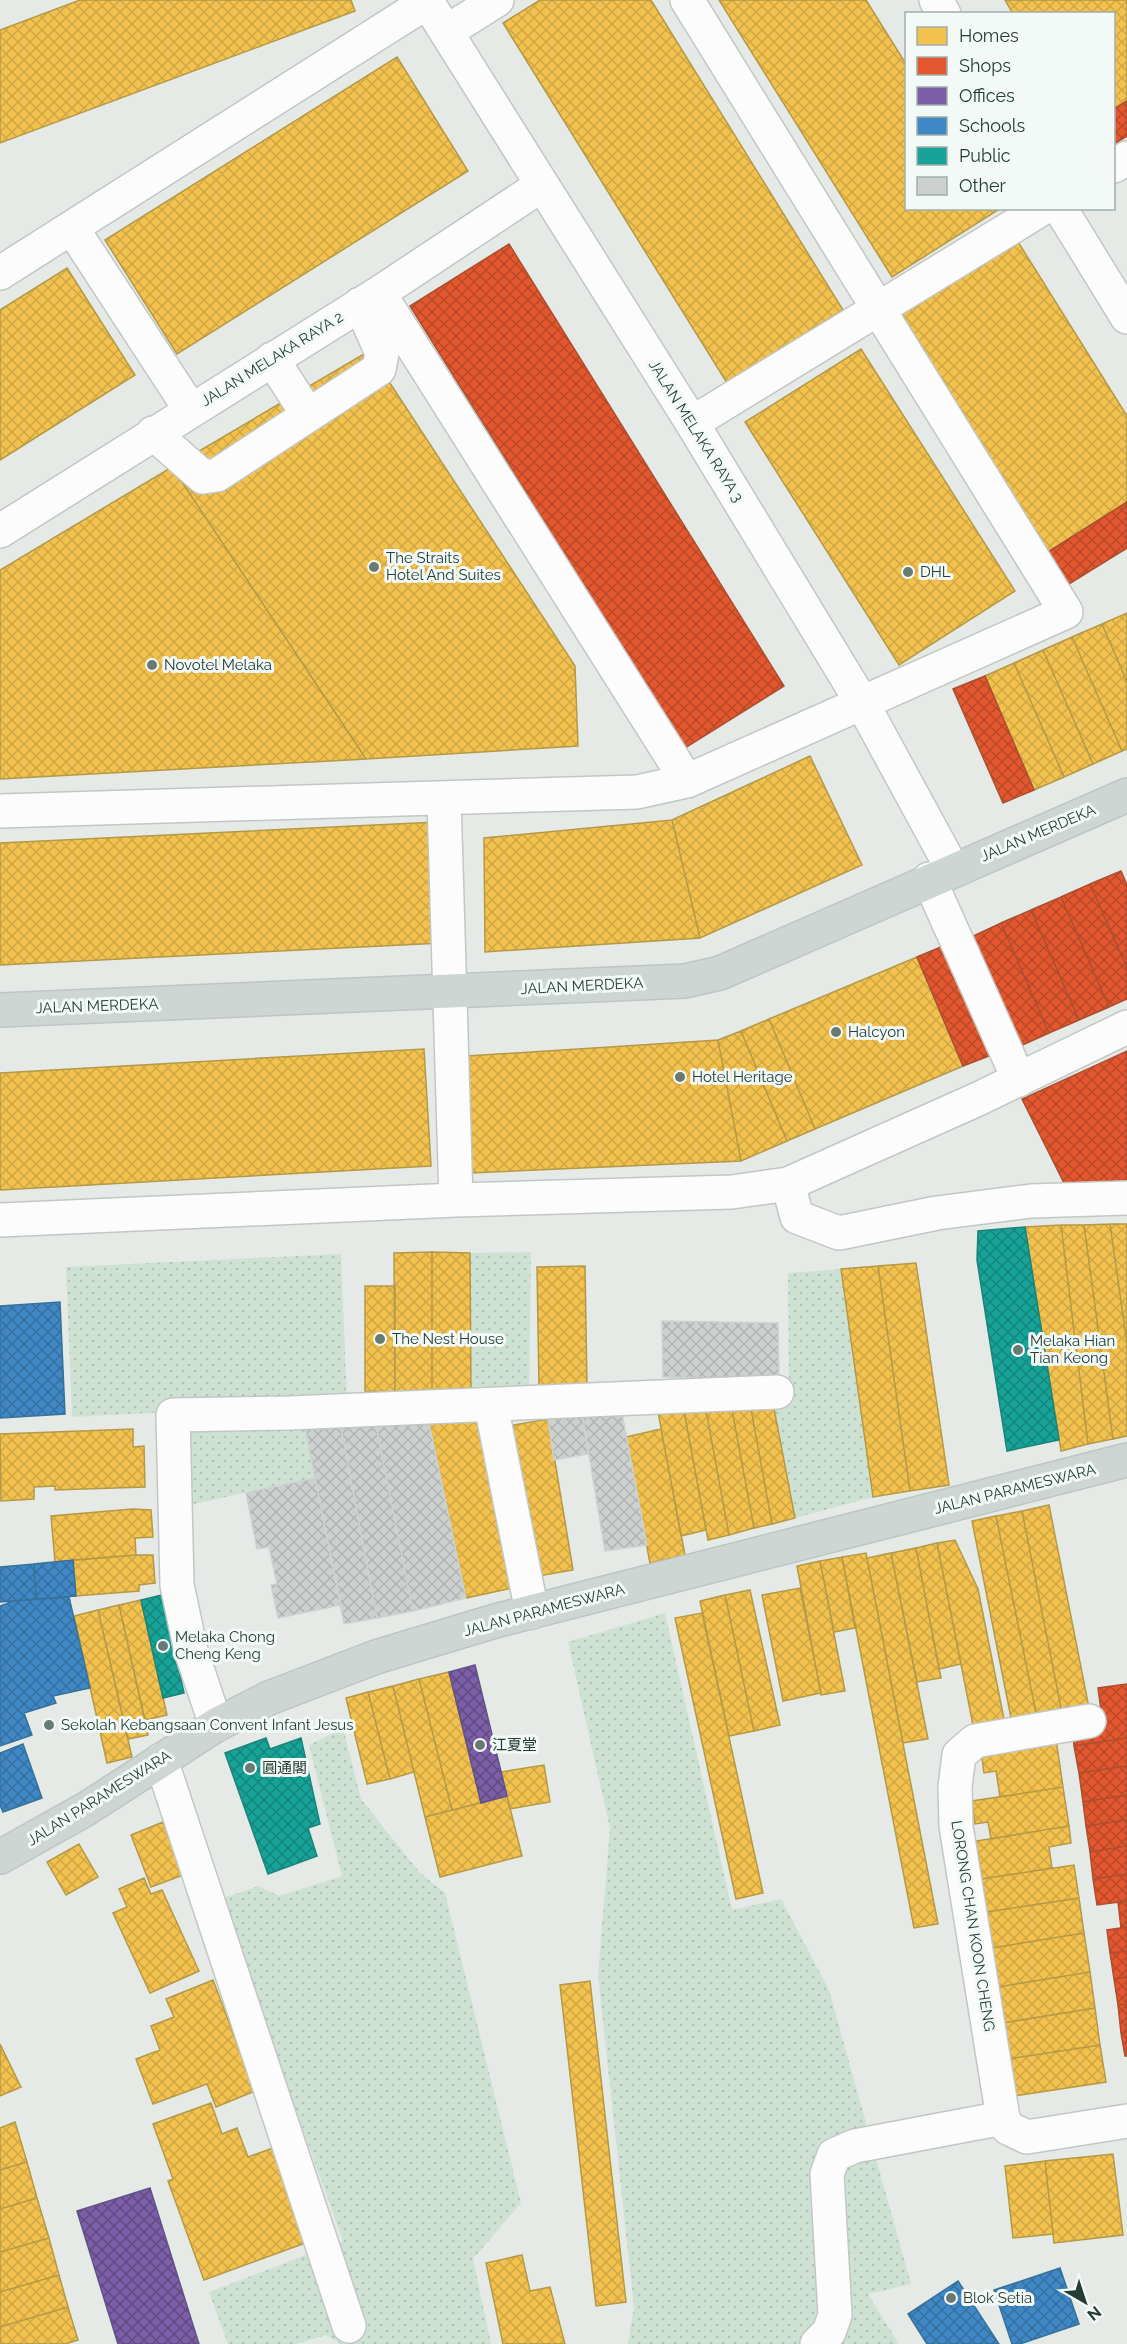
<svg xmlns="http://www.w3.org/2000/svg" width="1127" height="2344" viewBox="0 0 1127 2344" font-family="Raleway,'Noto Sans SC',sans-serif">
	<defs>
		<pattern id="grass-dots" width="8" height="8" patternUnits="userSpaceOnUse" patternTransform="scale(1.5)"><rect width="8" height="8" fill="#cee2d4"/><path d="M2 2h.1M6 6h.1" fill="none" stroke="#b1c3b7" stroke-width="1.8" stroke-linecap="round"/></pattern>
		<pattern id="homes-cross-hatch" width="8" height="8" patternUnits="userSpaceOnUse" patternTransform="scale(1.5)"><rect width="8" height="8" fill="#f2c14e"/><path d="M0 0l8 8M0 8l8-8" fill="none" stroke="#cfa745"/></pattern>
		<pattern id="shops-cross-hatch" width="8" height="8" patternUnits="userSpaceOnUse" patternTransform="scale(1.5)"><rect width="8" height="8" fill="#e4572e"/><path d="M0 0l8 8M0 8l8-8" fill="none" stroke="#b84928"/></pattern>
		<pattern id="offices-cross-hatch" width="8" height="8" patternUnits="userSpaceOnUse" patternTransform="scale(1.5)"><rect width="8" height="8" fill="#7b5ea7"/><path d="M0 0l8 8M0 8l8-8" fill="none" stroke="#5f4b81"/></pattern>
		<pattern id="schools-cross-hatch" width="8" height="8" patternUnits="userSpaceOnUse" patternTransform="scale(1.5)"><rect width="8" height="8" fill="#3f88c5"/><path d="M0 0l8 8M0 8l8-8" fill="none" stroke="#3470a1"/></pattern>
		<pattern id="public-cross-hatch" width="8" height="8" patternUnits="userSpaceOnUse" patternTransform="scale(1.5)"><rect width="8" height="8" fill="#17a398"/><path d="M0 0l8 8M0 8l8-8" fill="none" stroke="#14867d"/></pattern>
		<pattern id="building-cross-hatch" width="8" height="8" patternUnits="userSpaceOnUse" patternTransform="scale(1.5)"><rect width="8" height="8" fill="#ccd1cf"/><path d="M0 0l8 8M0 8l8-8" fill="none" stroke="#afb4b2"/></pattern>
	</defs>
	<rect width="100%" height="100%" fill="#e5eae7"/>
	<path fill="url(#grass-dots)" d="M531,1252L529,1397L471,1396L470,1253Z
		M341,1254L347,1403L72,1417L66,1267Z
		M841,1269L873,1497L795,1518L772,1398L789,1395L788,1273Z
		M303,1417L315,1478L184,1506L181,1423Z
		M665,1613L732,1910L781,1899L829,1990L911,2284L868,2294L899,2344H628L634,2307L598,1976L610,1828L568,1642Z
		M343,1728L361,1799L420,1873L445,1893L521,2203L473,2259L491,2344H341L326,2335L297,2344H228L209,2292L343,2241L220,1899L259,1886L279,1896L342,1876L309,1745Z"/>
	<path fill="url(#homes-cross-hatch)" stroke="#b49946" stroke-width="1.5" d="M80,0H351L355,11L0,143V30Z
		M540,0H651L843,310L727,383L503,23Z
		M719,0H866L906,64V208L998,210L892,277Z
		M1005,0H1127V101L1114,109V14H1013Z
		M397,57L468,171L177,354L105,240Z
		M1015,237L1127,416V502L1048,552L897,311Z
		M67,268L135,375L0,460V310Z
		M861,349L1015,591L899,665L745,422Z
		M369,351L575,666L578,746L366,759L172,467Z
		M172,467L366,759L0,779V570Z
		M1127,613V682L1102,624Z
		M1102,624L1127,682V749L1122,751L1072,637Z
		M1072,637L1122,751L1093,764L1043,650Z
		M1043,650L1093,764L1064,777L1014,663Z
		M1014,663L1064,777L1034,790L985,676Z
		M810,756L862,865L700,938L672,820Z
		M672,820L700,938L485,952L484,838Z
		M437,822L442,943L0,965V843Z
		M917,957L963,1066L815,1129L769,1019Z
		M769,1019L815,1129L787,1141L741,1031Z
		M741,1031L787,1141L741,1161L718,1040Z
		M718,1040L741,1161L470,1173L467,1056Z
		M424,1049L431,1166L0,1190V1073Z
		M1110,1224L1127,1344V1436L1113,1439L1084,1225Z
		M1110,1224H1127V1344Z
		M1061,1225L1088,1444L1061,1451L1025,1227Z
		M1061,1225H1084L1113,1439L1088,1444Z
		M432,1252V1396L395,1397L394,1253Z
		M432,1252L470,1253L471,1396H432Z
		M916,1263L949,1485L910,1491L878,1266Z
		M585,1266L587,1386L539,1387L537,1267Z
		M878,1266L910,1491L873,1497L841,1269Z
		M365,1286H395V1392L365,1391Z
		M749,1398H772L795,1518L772,1524Z
		M749,1398L772,1524L754,1528L730,1399Z
		M704,1399L729,1535L708,1540L682,1400Z
		M704,1399H730L754,1528L729,1535Z
		M682,1400L706,1530L681,1536L656,1401Z
		M427,1413H482L517,1587L466,1598Z
		M548,1419L573,1570L533,1577L508,1426Z
		M133,1429V1447L144,1446L145,1487L55,1490V1486L34,1487V1499L1,1501L0,1434Z
		M661,1429L685,1555L650,1563L626,1437Z
		M1049,1505L1090,1713L1063,1718L1022,1511Z
		M133,1509L151,1510L153,1537L135,1538L136,1555L55,1562L51,1516Z
		M1022,1511L1063,1718L1038,1723L996,1516Z
		M996,1516L1038,1723L1013,1728L972,1521Z
		M955,1540L978,1589L1005,1724L974,1730L937,1543Z
		M937,1543L961,1664L939,1669L916,1548Z
		M916,1548L941,1678L917,1682L891,1553Z
		M866,1553L938,1924L914,1928L842,1557Z
		M891,1553L928,1739L903,1743L867,1558Z
		M136,1555H153L155,1583L139,1585V1591L76,1596L73,1560Z
		M842,1557L855,1628L834,1632L820,1561Z
		M820,1561L845,1691L821,1695L797,1566Z
		M800,1588L821,1693L783,1701L762,1595Z
		M750,1590L780,1725L754,1731L725,1595Z
		M725,1595L754,1731L729,1736L700,1601Z
		M141,1600L167,1715L145,1720L119,1605Z
		M119,1605L148,1735L128,1739L98,1610Z
		M98,1610L132,1757L107,1763L74,1616Z
		M702,1613L763,1893L736,1899L675,1618Z
		M449,1672L481,1803L452,1810L419,1679Z
		M419,1679L452,1810L425,1817L393,1686Z
		M393,1686L414,1772L390,1779L368,1692Z
		M368,1692L390,1779L367,1784L346,1698Z
		M1056,1739L1063,1787L1000,1797L996,1771L984,1773L981,1751Z
		M544,1765L550,1802L510,1809L501,1772Z
		M1063,1787L1069,1826L991,1839L988,1822L975,1824L972,1801Z
		M507,1796L522,1856L440,1877L425,1817Z
		M163,1822L183,1875L151,1887L131,1835Z
		M1069,1826L1071,1843L1049,1847L1052,1868L982,1879L976,1841Z
		M79,1844L98,1877L66,1895L47,1862Z
		M1074,1865L1079,1898L987,1912L982,1879Z
		M144,1878L151,1894L162,1890L199,1971L150,1993L113,1913L127,1907L119,1889Z
		M1079,1898L1084,1933L992,1948L987,1912Z
		M1084,1933L1090,1972L998,1987L992,1948Z
		M1090,1972L1095,2008L1003,2023L998,1987Z
		M213,1980L255,2091L216,2107L207,2084L153,2104L136,2059L160,2050L151,2026L174,2017L166,1999Z
		M590,1981L626,2302L596,2306L560,1985Z
		M1095,2008L1100,2045L1008,2059L1003,2023Z
		M0,2044L21,2087L0,2096Z
		M1100,2045L1106,2082L1014,2096L1008,2059Z
		M211,2103L222,2134L237,2128L248,2157L273,2148L308,2242L204,2280L168,2181L173,2179L153,2124Z
		M15,2122L27,2162L0,2170V2128Z
		M1113,2154L1123,2235L1054,2243L1045,2161Z
		M1045,2161L1053,2234L1013,2238L1005,2166Z
		M27,2162L37,2198L0,2209V2170Z
		M37,2198L49,2238L0,2252V2209Z
		M49,2238L59,2275L0,2292V2252Z
		M522,2255L530,2291L550,2287L565,2344H503L486,2263Z
		M59,2275L68,2307L0,2327V2292Z
		M68,2307L78,2340L65,2344H0V2327Z"/>
	<path fill="url(#shops-cross-hatch)" stroke="#aa4f30" stroke-width="1.5" d="M1127,101V136L1114,144V109Z
		M509,244L784,686L685,748L410,306Z
		M1127,502V548L1069,584L1048,552Z
		M985,676L1034,790L1003,803L953,689Z
		M1121,871L1127,885V968L1090,884Z
		M1090,884L1127,968V999L1109,1007L1061,897Z
		M1061,897L1109,1007L1079,1020L1031,910Z
		M1031,910L1079,1020L1049,1033L1001,923Z
		M1001,923L1049,1033L1018,1047L971,937Z
		M948,944L994,1054L963,1066L917,957Z
		M1127,1051V1191L1070,1195L1022,1099Z
		M1127,1684V1738L1074,1746L1073,1729L1103,1725L1098,1688Z
		M1127,1738V1766L1079,1773L1074,1746Z
		M1127,1766V1795L1083,1802L1079,1773Z
		M1127,1795V1820L1086,1826L1083,1802Z
		M1127,1820V1846L1090,1852L1086,1826Z
		M1127,1846V1874L1093,1879L1090,1852Z
		M1127,1874V1901L1097,1905L1093,1879Z
		M1127,1901V1927L1121,1928L1118,1902Z
		M1127,1927V1951L1110,1953L1107,1930Z
		M1127,1951V1977L1114,1979L1110,1953Z
		M1127,1977V2004L1118,2005L1114,1979Z
		M1127,2004V2032L1121,2033L1118,2005Z
		M1127,2032V2056H1125L1121,2033Z"/>
	<path fill="url(#offices-cross-hatch)" stroke="#615485" stroke-width="1.5" d="M475,1665L507,1796L481,1803L449,1672Z
		M150,2188L199,2344H118L77,2211Z"/>
	<path fill="url(#schools-cross-hatch)" stroke="#37729a" stroke-width="1.5" d="M60,1302L65,1414L0,1418V1306Z
		M73,1560L76,1596L36,1599L34,1564Z
		M34,1564L36,1599L0,1602V1567Z
		M69,1597L90,1688L53,1696L56,1703L24,1713L32,1735L0,1746V1606L14,1601Z
		M23,1744L42,1798L3,1812L0,1805V1753Z
		M1060,2268L1079,2324L1020,2344H1012L994,2290Z
		M958,2281L999,2344H927L908,2314Z"/>
	<path fill="url(#public-cross-hatch)" stroke="#1b847a" stroke-width="1.5" d="M1025,1227L1059,1440L1007,1451L977,1260L978,1231Z
		M162,1595L184,1693L163,1698L141,1600Z
		M266,1738L270,1749L301,1738L320,1824L308,1828L317,1856L268,1874L225,1753Z"/>
	<path fill="url(#building-cross-hatch)" stroke="#cdd3d0" stroke-width="1.5" d="M662,1321L778,1323L779,1379L663,1377Z
		M621,1408L647,1545L605,1551L582,1413Z
		M427,1413L466,1598L413,1611L374,1415Z
		M582,1413L588,1454L554,1460L548,1419Z
		M374,1415L413,1611L377,1618L339,1417Z
		M303,1417H339L377,1618L344,1624Z
		M315,1478L341,1605L278,1618L271,1585L277,1584L269,1547L257,1549L246,1493Z"/>
	<g fill="none" stroke-linecap="round" stroke-linejoin="round">
		<defs>
			<path id="minor" d="M426,0L692,423L861,701L953,870
				M936,0L944,14
				M446,32L497,0
				M1114,166L1127,158
				M1060,208L1127,317
				M72,228L190,409
				M0,273L427,2
				M379,293L687,781
				M272,359L308,415
				M692,423L1043,208
				M153,433L203,477L217,475L379,369L382,353L360,304
				M0,531L379,293L542,185
				M444,799L456,1200
				M0,811L637,792L687,781L1066,612L687,0
				M929,879L1019,1080
				M788,1184L797,1217L839,1233L937,1213L1031,1201L1127,1198
				M0,1220L456,1200L732,1192L788,1184L978,1099L1127,1027
				M491,1405L532,1612
				M1089,1721L975,1741L959,1755L955,1787L956,1826L1003,2118L1008,2128L1027,2137L1127,2121
				M216,1725L191,1651L177,1585L173,1415L290,1413L777,1392
				M161,1760L349,2326
				M817,2344L829,2332L835,2315L827,2174L834,2155L855,2146L1003,2118"/>
			<path id="major" d="M0,1010L685,981L720,973L1127,795
				M0,1857L86,1809L216,1725L269,1698L376,1657L495,1621L1127,1460"/>
		</defs>
		<use href="#minor" stroke="#c2c7c4" stroke-width="36"/>
		<use href="#major" stroke="#bdc6c2" stroke-width="36"/>
		<use href="#minor" stroke="#fbfcfb" stroke-width="33"/>
		<use href="#major" stroke="#ced6d3" stroke-width="33"/>
	</g>
	<g fill="#677a73" stroke="#f3f9f6" stroke-width="2">
		<circle cx="374" cy="567" r="6"/>
		<circle cx="908" cy="572" r="6"/>
		<circle cx="152" cy="665" r="6"/>
		<circle cx="836" cy="1032" r="6"/>
		<circle cx="680" cy="1077" r="6"/>
		<circle cx="380" cy="1339" r="6"/>
		<circle cx="1018" cy="1350" r="6"/>
		<circle cx="163" cy="1646" r="6"/>
		<circle cx="49" cy="1725" r="6"/>
		<circle cx="480" cy="1745" r="6"/>
		<circle cx="250" cy="1768" r="6"/>
		<circle cx="951" cy="2298" r="6"/>
	</g>
	<g text-anchor="middle" stroke-width="6" stroke-linejoin="round" paint-order="stroke">
		<g font-size="15" fill="#233d35" stroke="#f3f9f6">
			<text transform="translate(272 359) rotate(-32)" y="5">JALAN MELAKA RAYA 2</text>
			<text transform="translate(696 431) rotate(58)" y="5">JALAN MELAKA RAYA 3</text>
			<text transform="translate(1038 833) rotate(-23)" y="5">JALAN MERDEKA</text>
			<text transform="translate(582 986) rotate(-3)" y="5">JALAN MERDEKA</text>
			<text transform="translate(97 1006) rotate(-2)" y="5">JALAN MERDEKA</text>
			<text transform="translate(1015 1489) rotate(-14)" y="5">JALAN PARAMESWARA</text>
			<text transform="translate(544 1610) rotate(-15)" y="5">JALAN PARAMESWARA</text>
			<text transform="translate(99 1798) rotate(-32)" y="5">JALAN PARAMESWARA</text>
			<text transform="translate(973 1926) rotate(81)" y="5">LORONG CHAN KOON CHENG</text>
		</g>
		<g font-size="15" fill="#233d35" stroke="#f3f9f6" text-anchor="start">
			<text x="386" y="563">The Straits<tspan x="386" dy="17">Hotel And Suites</tspan></text>
			<text x="920" y="577">DHL</text>
			<text x="164" y="670">Novotel Melaka</text>
			<text x="848" y="1037">Halcyon</text>
			<text x="692" y="1082">Hotel Heritage</text>
			<text x="392" y="1344">The Nest House</text>
			<text x="1030" y="1346">Melaka Hian<tspan x="1030" dy="17">Tian Keong</tspan></text>
			<text x="175" y="1642">Melaka Chong<tspan x="175" dy="17">Cheng Keng</tspan></text>
			<text x="61" y="1730">Sekolah Kebangsaan Convent Infant Jesus</text>
			<text x="492" y="1750">江夏堂</text>
			<text x="262" y="1773">圓通閣</text>
			<text x="963" y="2303">Blok Setia</text>
		</g>
	</g>
	<rect x="905" y="12" width="210" height="198" fill="#f3f9f6" stroke="#a0aea9" stroke-width="1.5"/>
	<rect x="917" y="27" width="30" height="18" fill="#f2c14e" stroke="#a0aea9" stroke-width="1.5"/>
	<text x="959" y="42" font-size="18" fill="#233d35">Homes</text>
	<rect x="917" y="57" width="30" height="18" fill="#e4572e" stroke="#a0aea9" stroke-width="1.5"/>
	<text x="959" y="72" font-size="18" fill="#233d35">Shops</text>
	<rect x="917" y="87" width="30" height="18" fill="#7b5ea7" stroke="#a0aea9" stroke-width="1.5"/>
	<text x="959" y="102" font-size="18" fill="#233d35">Offices</text>
	<rect x="917" y="117" width="30" height="18" fill="#3f88c5" stroke="#a0aea9" stroke-width="1.5"/>
	<text x="959" y="132" font-size="18" fill="#233d35">Schools</text>
	<rect x="917" y="147" width="30" height="18" fill="#17a398" stroke="#a0aea9" stroke-width="1.5"/>
	<text x="959" y="162" font-size="18" fill="#233d35">Public</text>
	<rect x="917" y="177" width="30" height="18" fill="#ccd1cf" stroke="#a0aea9" stroke-width="1.5"/>
	<text x="959" y="192" font-size="18" fill="#233d35">Other</text>
	<g transform="translate(1085 2302) rotate(141)" stroke="#f3f9f6" stroke-width="4.5" paint-order="stroke">
	<path d="M0-4.5L10 22L0 15L-10 22Z" fill="#233d35"/>
	<text y="-9" font-size="16" font-weight="bold" text-anchor="middle" fill="#233d35">N</text>
	</g>
</svg>
